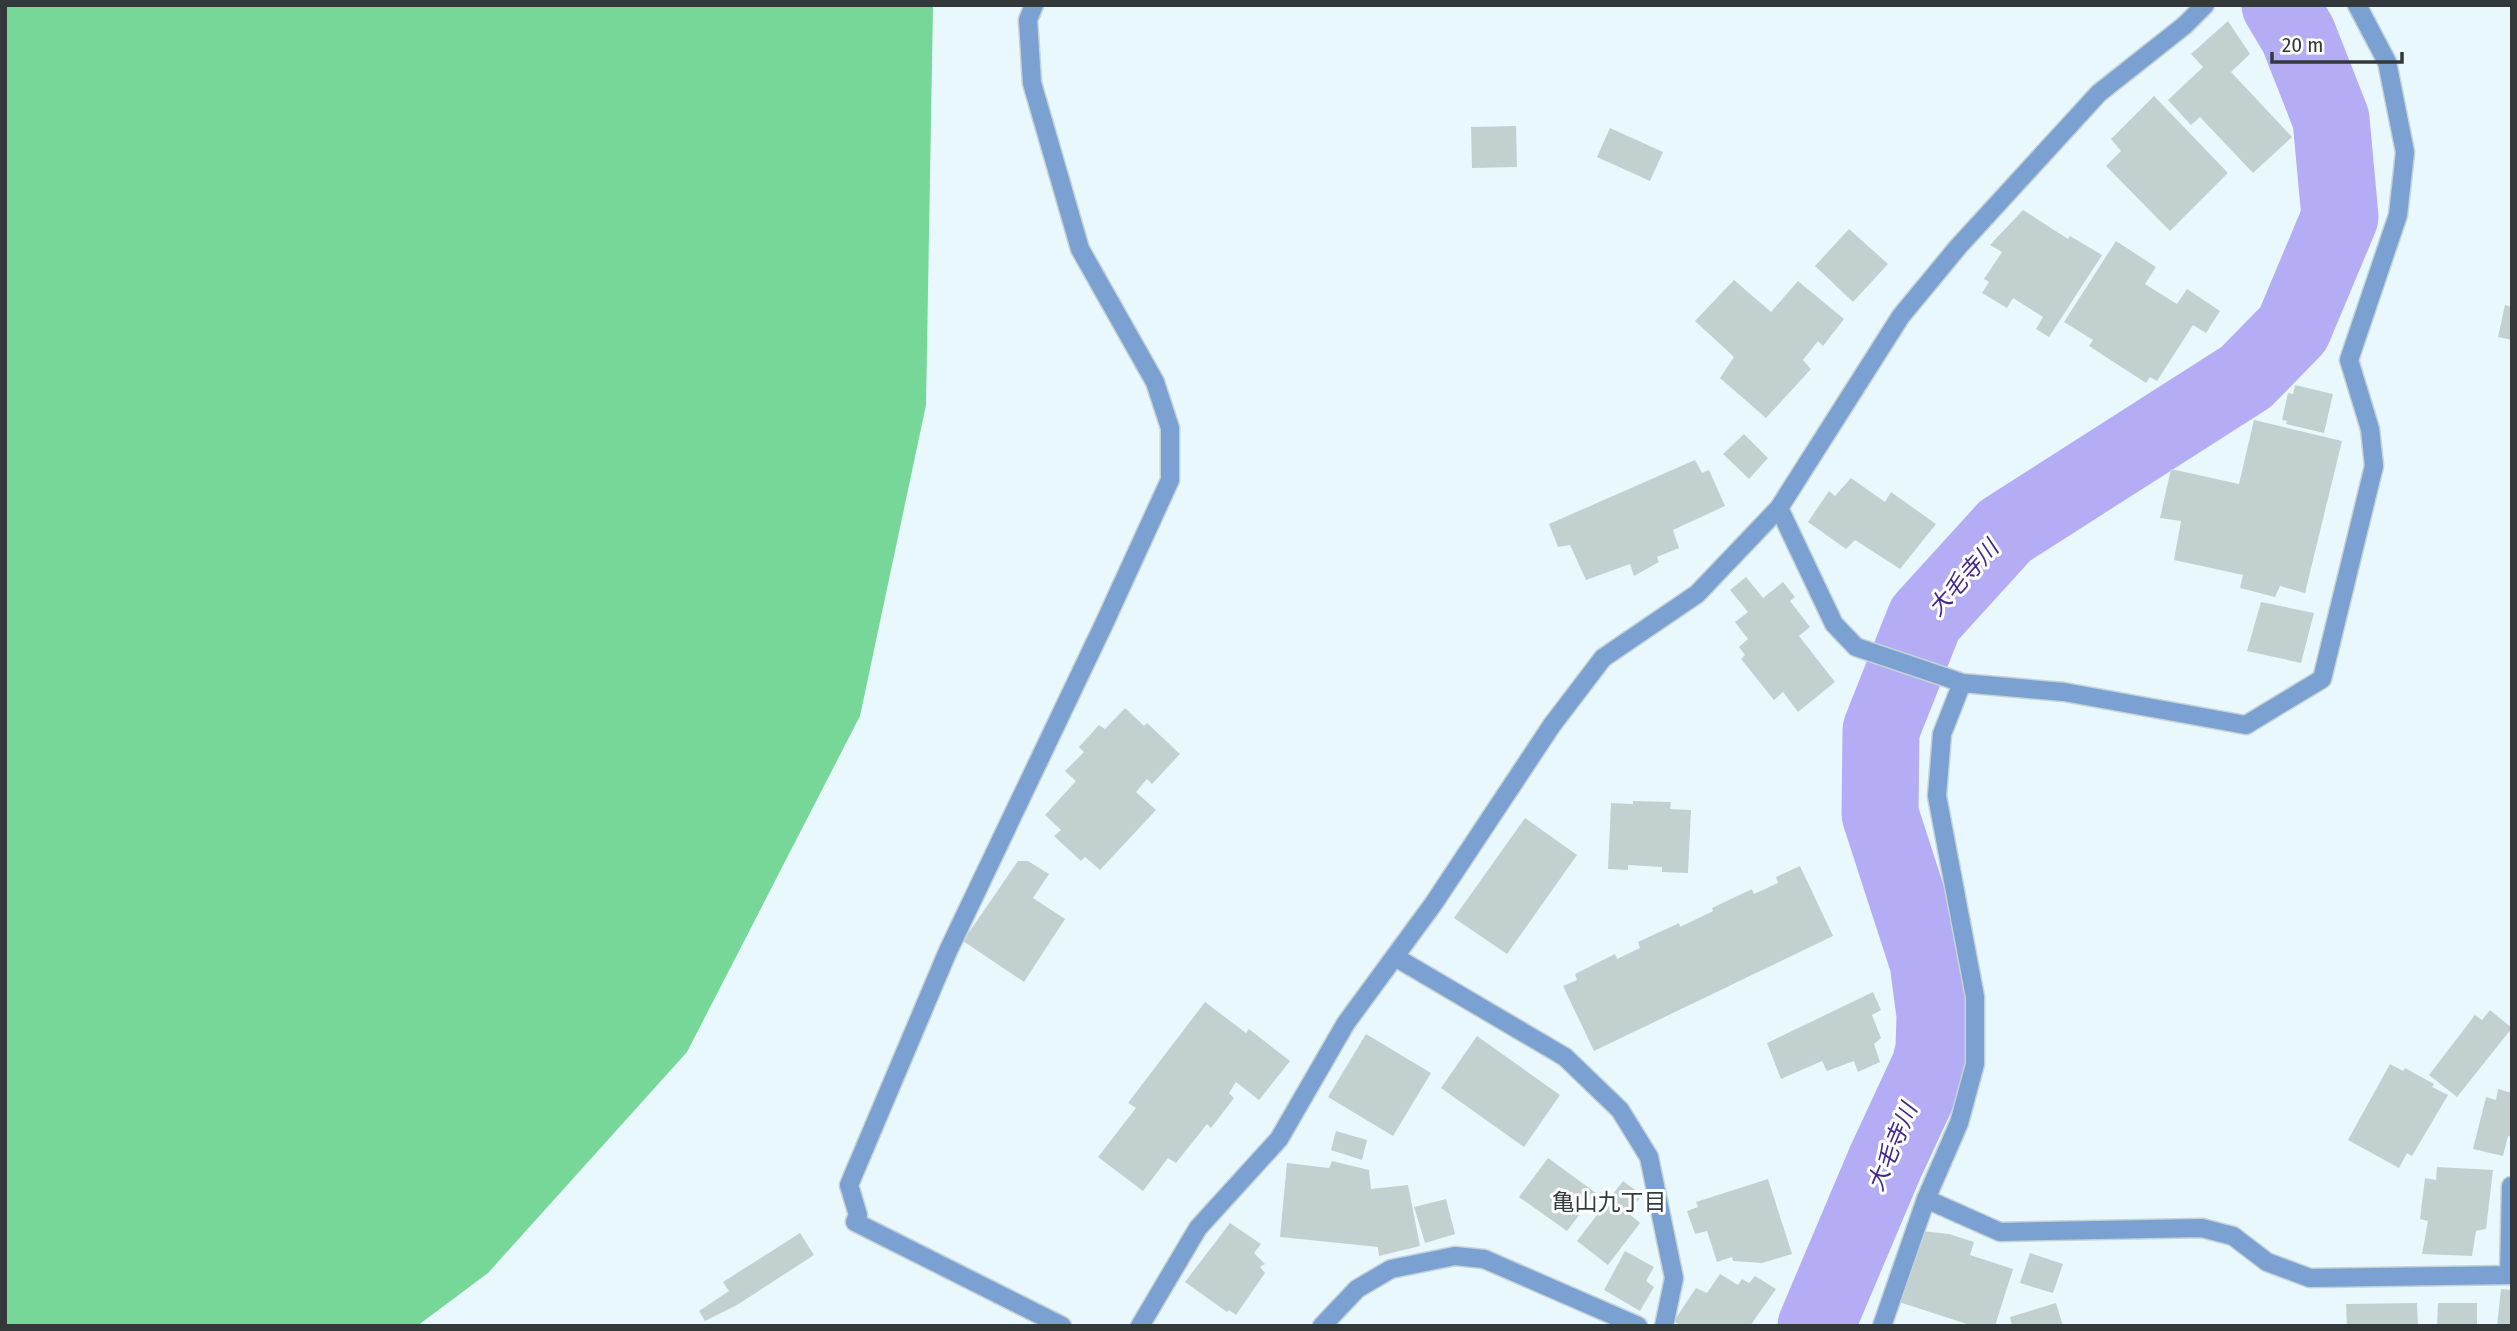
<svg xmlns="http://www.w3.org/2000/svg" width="2517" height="1331" viewBox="0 0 2517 1331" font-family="'Fira Sans Condensed','Noto Sans JP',sans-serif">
	<rect width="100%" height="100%" fill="#e9f8fd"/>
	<path fill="#77d799" d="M5,5H933L926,405L860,716L687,1052L488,1273L417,1326H5Z"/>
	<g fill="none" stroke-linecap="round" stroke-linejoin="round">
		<path stroke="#b4adf5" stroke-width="77" d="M1816,1326L1885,1163L1930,1066L1934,1049L1935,1015L1928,962L1880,814L1881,730L1925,619L2005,531L2246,377L2293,329L2340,217L2331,119L2298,35L2280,5"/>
	</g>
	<path fill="#c2d1cf" d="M2228,21L2250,54L2231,72L2292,137L2253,173L2200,117L2191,125L2168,100L2203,67L2191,54Z
		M2154,96L2228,173L2170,231L2106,166L2121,151L2111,139Z
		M1516,126L1517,167L1472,168L1471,127Z
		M1610,128L1663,152L1650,181L1597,157Z
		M2023,210L2068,239L2070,236L2102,255L2049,337L2036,329L2043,317L2013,298L2007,308L1982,293L1989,282L1984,279L2002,252L1990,245Z
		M1849,229L1888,264L1853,302L1815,266Z
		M2116,241L2156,267L2145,284L2177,304L2187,289L2220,311L2206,333L2193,325L2157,381L2150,377L2146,383L2089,346L2093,340L2064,322Z
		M1734,280L1771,312L1798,281L1844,319L1823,346L1818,341L1803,360L1811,369L1766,418L1720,378L1734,357L1695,321Z
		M2505,305L2512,307V340L2498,337Z
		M2295,385L2333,394L2324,433L2286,424L2287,421L2282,420L2288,393L2293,394Z
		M2254,420L2342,441L2305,593L2280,586L2275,597L2240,588L2243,575L2174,560L2181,521L2160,518L2171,469L2239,484Z
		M1744,434L1768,458L1749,479L1723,454Z
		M1695,460L1702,473L1709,470L1725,506L1673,530L1679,548L1657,557L1659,562L1634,576L1630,564L1586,580L1570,545L1558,547L1549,524Z
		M1851,478L1885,502L1891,492L1936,524L1900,569L1855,540L1846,549L1808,522L1829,491L1835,496Z
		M1746,577L1763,598L1783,582L1795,597L1790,601L1810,627L1799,636L1835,682L1798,712L1783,692L1774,700L1741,659L1745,655L1739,647L1748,639L1735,622L1748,612L1730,590Z
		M2261,602L2314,613L2301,663L2247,651Z
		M1125,708L1144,726L1147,723L1180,754L1152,784L1147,779L1136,792L1156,810L1100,870L1085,857L1081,861L1054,836L1061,830L1045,815L1076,781L1065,771L1084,752L1079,747L1099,725L1105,729Z
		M1633,801L1671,802L1670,809L1691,810L1688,873L1662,872V867L1628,865V870L1608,869L1611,803L1633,804Z
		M1525,818L1577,855L1507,954L1454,918Z
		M1018,861H1028L1049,874L1033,898L1065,919L1024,982L963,941Z
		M1800,866L1833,936L1594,1051L1563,986L1577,980L1575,974L1615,954L1617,959L1640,948L1638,942L1679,923L1680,927L1713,911L1712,908L1752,889L1754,894L1778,883L1776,877Z
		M1873,992L1881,1010L1872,1015L1881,1038L1874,1044L1880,1062L1858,1072L1854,1061L1827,1071L1822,1061L1781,1079L1767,1043Z
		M1205,1002L1246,1033L1249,1029L1290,1061L1259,1100L1236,1082L1229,1093L1234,1098L1211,1128L1207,1124L1176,1163L1168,1158L1143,1191L1098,1157L1136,1108L1128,1103Z
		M2490,1010L2512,1028L2457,1097L2429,1075L2475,1015L2482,1020Z
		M1366,1034L1431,1073L1393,1136L1328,1097Z
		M1477,1036L1560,1095L1524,1147L1441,1088Z
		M2390,1064L2403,1071L2405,1068L2434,1084L2432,1087L2448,1095L2412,1156L2407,1153L2399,1168L2348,1140Z
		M2498,1089L2512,1093V1137L2508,1136L2503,1156L2473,1149L2486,1097L2496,1100Z
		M1336,1131L1367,1140L1362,1160L1331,1150Z
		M1548,1158L1596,1193L1567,1231L1519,1197Z
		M1332,1161L1369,1170L1371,1189L1408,1185L1420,1246L1379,1256L1378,1247L1280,1237L1287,1163L1329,1168Z
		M2437,1167L2493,1170L2486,1229L2476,1231L2472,1256L2422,1254L2428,1221L2420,1219L2425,1178L2436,1180Z
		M1768,1179L1792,1254L1762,1263L1733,1261L1732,1257L1717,1262L1707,1231L1695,1234L1687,1211L1698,1207L1696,1202Z
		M1623,1181L1642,1195L1628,1213L1640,1223L1608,1265L1577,1241Z
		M1446,1199L1455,1234L1425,1243L1414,1207Z
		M1230,1223L1261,1244L1254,1253L1265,1264L1260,1267L1265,1273L1236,1315L1229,1310L1227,1312L1185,1282Z
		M1922,1231L1949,1234L1974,1242L1970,1255L2013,1269L1995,1326H1973L1899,1302Z
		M800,1233L814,1255L737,1305L705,1321L699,1311L729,1291L723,1282Z
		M1625,1251L1654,1267L1646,1281L1654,1287L1640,1311L1604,1290Z
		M2030,1253L2063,1264L2053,1293L2020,1283Z
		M1720,1274L1738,1285L1742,1279L1749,1283L1755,1276L1776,1289L1750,1326H1681L1674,1321L1696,1288L1707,1293Z
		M2501,1289L2512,1290V1326H2497Z
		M2056,1303L2063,1326H2012L2010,1317Z
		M2417,1303L2418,1326H2347L2346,1304Z
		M2438,1303H2477V1326H2437Z"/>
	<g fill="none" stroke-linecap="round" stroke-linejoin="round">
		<defs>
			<path id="street" d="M1034,5L1028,20L1032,83L1080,249L1155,382L1170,428V480L1104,624L948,951L849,1185L858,1215L855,1222L1062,1326
				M1779,508L1834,624L1856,647L1948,678L1962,683L2064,692L2246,725L2322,679L2374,466L2370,429L2349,360L2398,215L2405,152L2387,62L2357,5
				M1395,957L1565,1057L1620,1110L1649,1157L1674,1278L1664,1326
				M1926,1199L2000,1232L2202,1228L2233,1236L2267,1262L2310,1278L2512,1275
				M2509,1275L2511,1186
				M1140,1326L1198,1228L1279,1139L1346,1023L1434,903L1552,725L1603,658L1697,594L1779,508L1901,316L1958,247L2099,93L2185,25L2205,5
				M1322,1326L1357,1289L1391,1269L1455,1256L1484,1259L1638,1326
				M1882,1326L1926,1199L1959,1123L1975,1064V997L1937,796L1942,734L1962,683"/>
		</defs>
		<use href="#street" stroke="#c5d2d6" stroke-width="21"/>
		<use href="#street" stroke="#7aa1d2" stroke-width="18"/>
	</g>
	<g text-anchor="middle" stroke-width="6" stroke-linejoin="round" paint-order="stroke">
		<g font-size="23" font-style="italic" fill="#42288d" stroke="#fff">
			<text transform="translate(1963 578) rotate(-48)" y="8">大毛寺川</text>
			<text transform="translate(1892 1147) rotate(-67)" y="8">大毛寺川</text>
		</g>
		<g font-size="23" fill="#303c41" stroke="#fff">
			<text x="1609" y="1210">亀山九丁目</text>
		</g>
	</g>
	<rect width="2517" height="1331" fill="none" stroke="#33393b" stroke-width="14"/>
	<path d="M2272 52v10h130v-10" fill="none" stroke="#33393b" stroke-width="3.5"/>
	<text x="2282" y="52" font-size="21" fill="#33393b" stroke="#ffffff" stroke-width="5" paint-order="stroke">20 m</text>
</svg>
